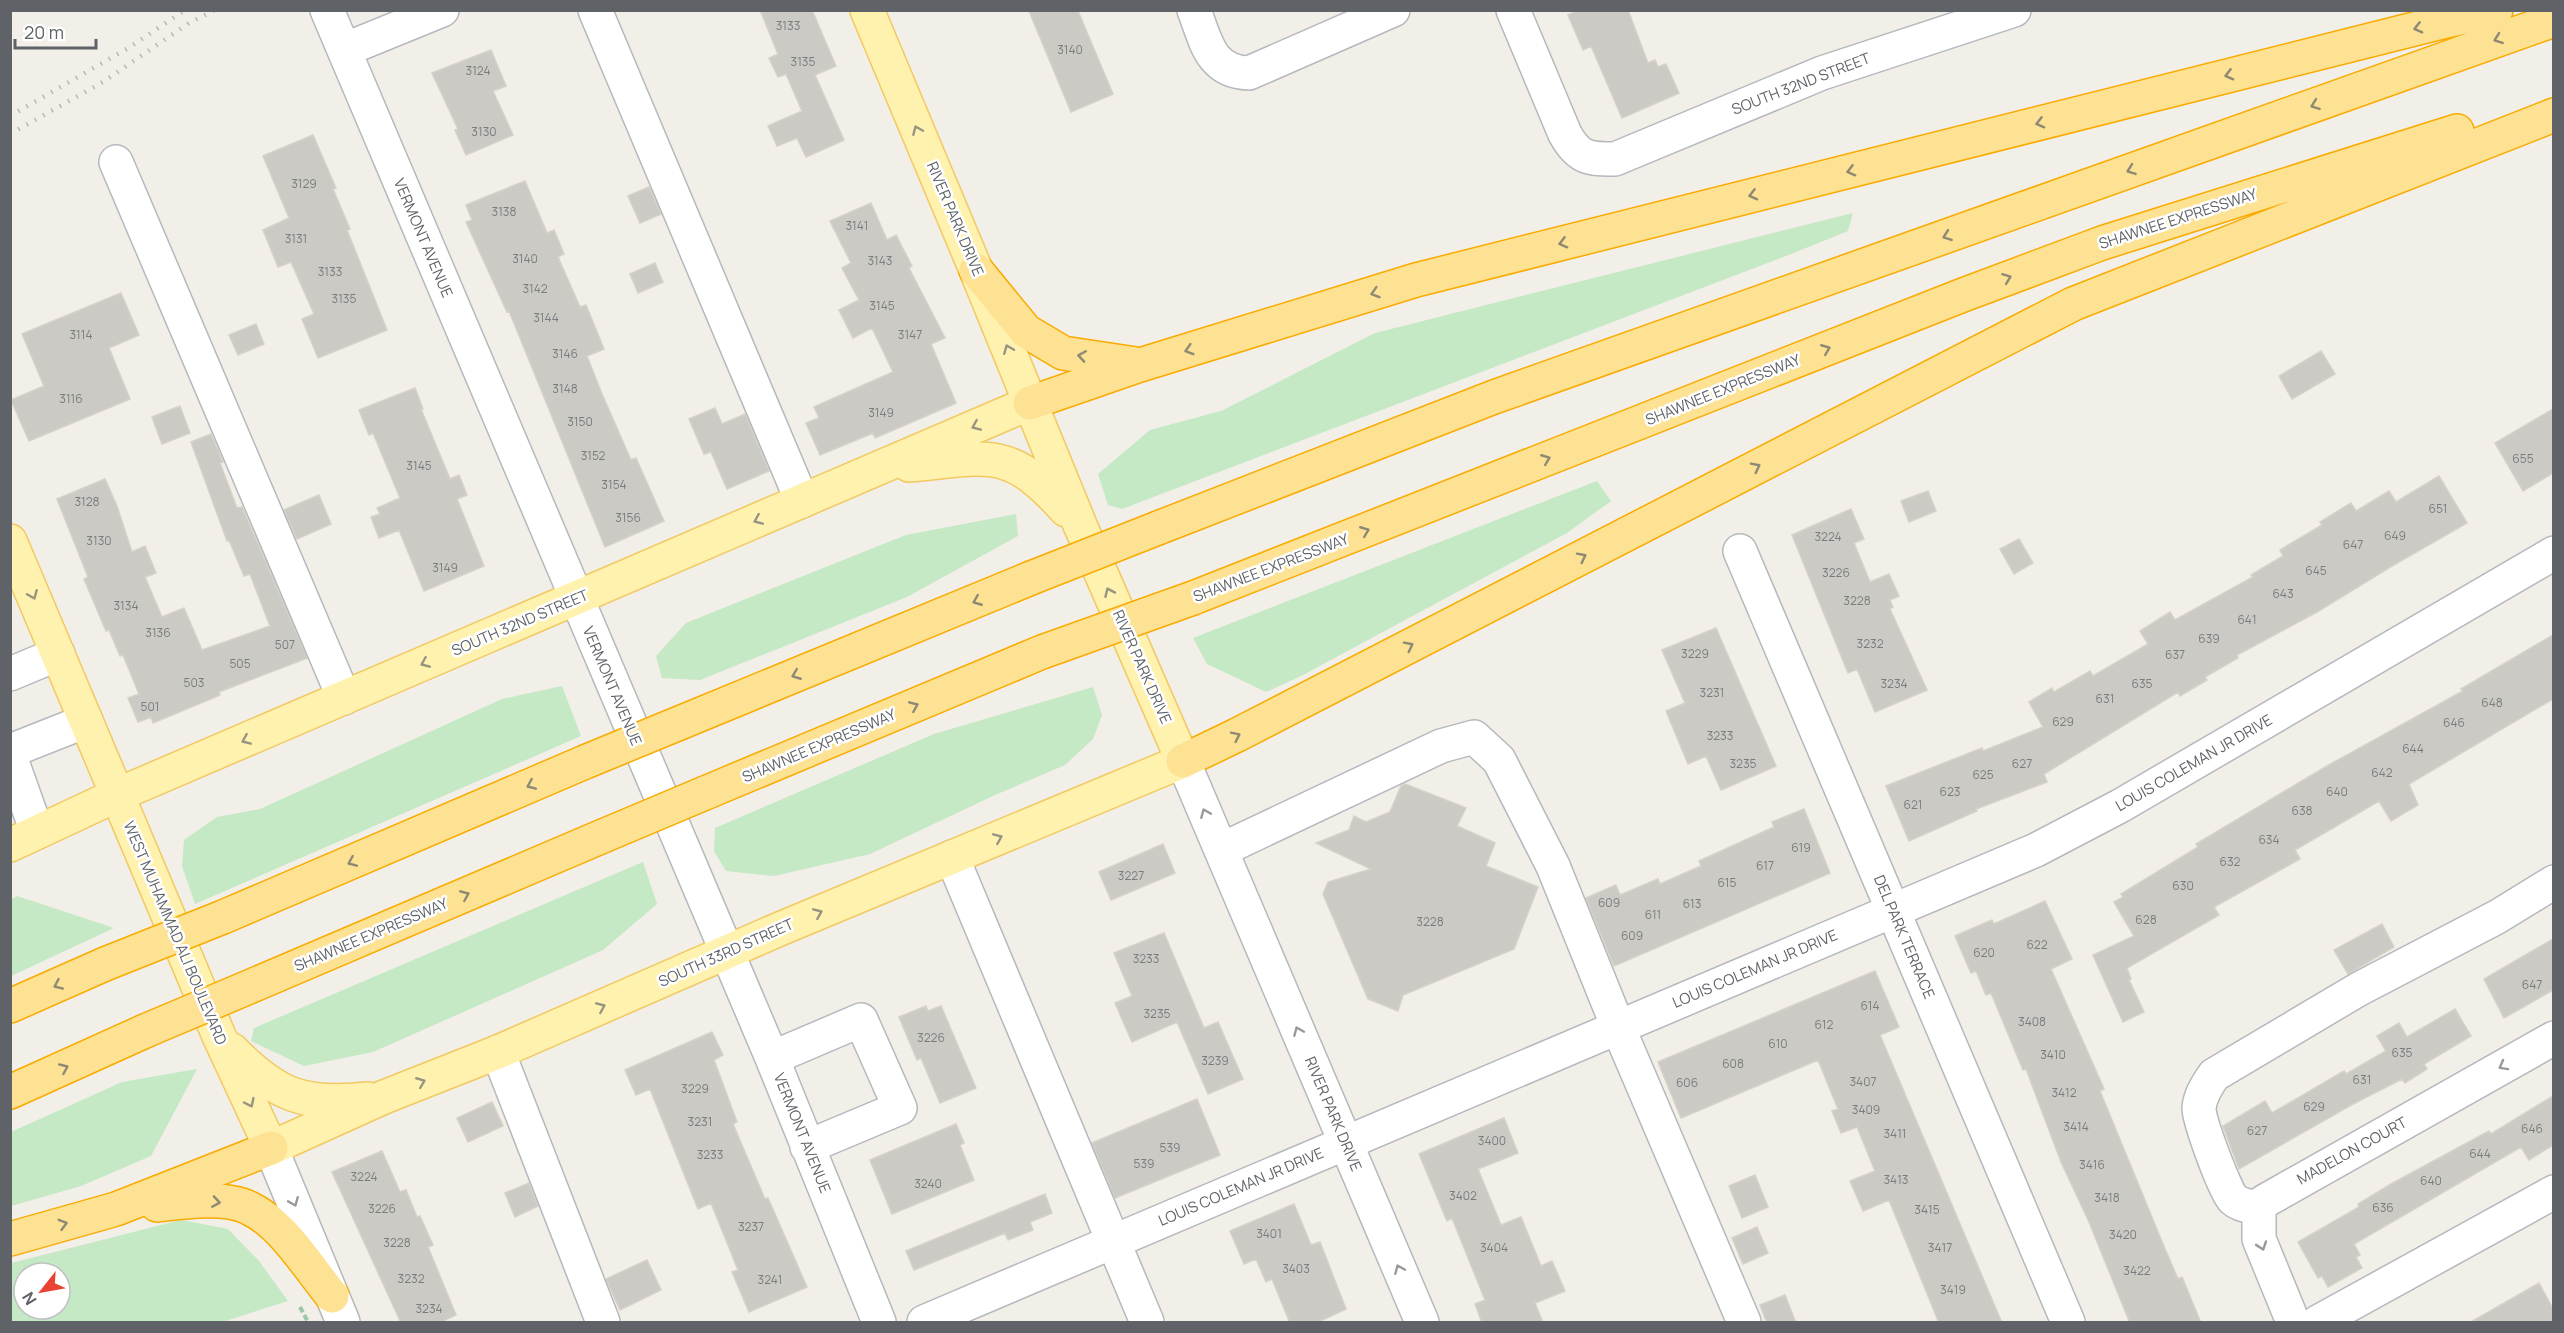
<svg xmlns="http://www.w3.org/2000/svg" width="2564" height="1333" viewBox="0 0 2564 1333" font-family="Manrope,sans-serif">
	<rect width="100%" height="100%" fill="#f1efe8"/>
	<path fill="#c5e8c5" fill-rule="evenodd" d="M1853,213L1848,231L1791,254L1122,509L1108,505L1098,474L1150,430L1221,411L1375,333Z
		M1597,481L1611,501L1567,533L1301,676L1266,692L1207,664L1193,638Z
		M1016,514L1018,536L907,597L700,680L662,678L656,656L686,623L906,535Z
		M562,686L581,736L195,904L182,866L184,840L217,817L260,809L502,699Z
		M1093,687L1102,715L1093,739L1065,765L995,795L870,854L774,876L726,871L714,851L715,828L934,734Z
		M643,862L657,904L603,950L373,1052L304,1066L251,1041L254,1028Z
		M17,896L114,928L11,976V899Z
		M197,1069L151,1156L81,1186L11,1206V1132L122,1082Z
		M181,1220L228,1229L259,1261L288,1301L222,1322H11V1263ZM24,1273H60V1309H24Z"/>
	<path fill="#cccac5" stroke="#d6d1c6" stroke-width="1.5" d="M760,10H812L836,66L815,75L844,140L806,157L797,138L777,146L768,126L802,111L786,74L778,77L769,58L778,54Z
		M1580,10H1628L1648,63L1655,60L1658,67L1666,64L1679,93L1622,118L1591,46L1583,50L1568,15Z
		M1029,11H1078L1113,94L1071,112Z
		M491,50L506,86L493,91L513,135L466,155L455,130L458,129L432,73Z
		M313,135L336,188L333,189L350,229L347,230L387,330L318,358L302,319L314,314L291,262L278,267L263,230L289,218L263,156Z
		M525,181L547,233L554,230L564,254L558,257L580,307L586,305L604,349L587,356L602,394L631,460L636,458L664,521L605,547L509,311L507,312L466,222L472,220L466,205Z
		M649,187L661,214L640,223L628,196Z
		M871,203L887,240L896,235L912,266L909,268L945,338L931,344L956,403L875,438L873,433L820,455L806,423L819,418L814,407L893,372L872,328L853,338L839,310L859,300L842,268L851,263L830,221Z
		M655,263L663,282L638,293L630,274Z
		M121,293L139,335L109,348L130,399L29,441L11,400L44,386L22,334Z
		M256,324L264,344L238,355L229,335Z
		M2321,351L2335,374L2292,399L2279,376Z
		M415,388L423,409H421L450,479L459,475L467,495L457,499L484,566L424,591L399,530L379,538L371,517L380,514L377,508L400,498L373,433L369,435L359,410Z
		M180,406L190,433L162,444L152,417Z
		M715,408L722,424L745,414L769,471L727,489L711,452L704,454L689,419Z
		M2553,409V473L2523,491L2495,443Z
		M211,434L223,462L220,463L237,508L242,507L307,658L219,692L220,695L153,723L151,717L138,722L128,698L139,694L123,655L120,656L109,630L106,631L92,598L84,579L88,577L57,499L105,479L117,506L132,552L145,546L156,573L145,577L162,617L184,608L202,650L270,626L250,574L244,576L229,540L227,541L191,442Z
		M2439,476L2467,523L2392,566L2317,612L2237,655L2238,658L2205,677L2207,680L2180,696L2178,692L2098,741L2044,774L2047,782L1976,809L1977,811L1909,841L1886,786L1982,748L1983,751L2043,727L2029,702L2052,688L2054,692L2090,671L2093,676L2148,644L2140,631L2170,612L2175,620L2253,577L2251,575L2283,556L2280,550L2322,525L2320,522L2351,503L2356,511L2389,491L2396,502Z
		M1928,491L1936,511L1909,522L1901,501Z
		M319,495L331,524L297,539L284,510Z
		M1851,509L1864,539L1854,543L1870,582L1889,574L1899,596L1890,600L1893,607L1890,609L1927,690L1875,712L1857,669L1848,673L1792,535Z
		M2019,539L2033,563L2014,574L2000,549Z
		M1716,628L1776,766L1721,790L1706,756L1688,764L1666,711L1685,703L1662,650Z
		M2553,635V699L2409,784L2418,805L2391,821L2379,801L2295,850L2300,859L2214,907L2219,915L2127,968L2131,979L2129,980L2144,1012L2123,1022L2093,955L2134,936L2114,902L2123,897L2121,894L2198,847L2196,844L2327,766L2463,691L2461,689Z
		M1405,784L1466,808L1457,826L1495,843L1486,866L1538,887L1514,949L1403,995L1398,1011L1368,999L1323,894L1328,882L1371,869L1316,843L1349,830L1354,816L1366,822L1390,812L1401,786Z
		M1804,809L1830,873L1614,966L1586,898L1616,885L1620,895L1658,879L1660,884L1701,866L1699,861L1774,827L1772,822Z
		M1163,844L1175,873L1111,900L1099,872Z
		M2045,901L2072,959L2051,969L2104,1089L2100,1091L2163,1244L2178,1279L2182,1277L2201,1323H2130L2089,1222L2061,1162L2026,1069L2023,1070L1991,993L1986,995L1976,971L1971,973L1955,936L1992,920L1994,924Z
		M2382,924L2394,947L2348,974L2334,950Z
		M1164,933L1204,1028L1218,1022L1243,1079L1208,1094L1177,1022L1132,1042L1115,1003L1132,996L1114,953Z
		M2553,939V990L2504,1018L2484,979Z
		M1875,971L1899,1027L1880,1035L2002,1323H1939L1889,1200L1863,1211L1850,1181L1875,1171L1857,1127L1841,1133L1832,1111L1838,1109L1818,1060L1681,1118L1658,1062Z
		M926,1006L928,1011L941,1006L976,1088L940,1103L921,1058L917,1060L899,1017Z
		M2455,1009L2471,1036L2424,1064L2427,1069L2405,1083L2402,1079L2353,1104L2239,1169L2223,1126L2265,1101L2272,1113L2344,1071L2346,1074L2386,1051L2377,1036L2399,1023L2407,1037Z
		M712,1032L723,1055L714,1060L737,1122L733,1124L765,1199L768,1198L807,1287L749,1312L732,1272L738,1270L711,1203L698,1209L650,1089L636,1095L625,1070Z
		M2553,1096V1145L2529,1160L2521,1147L2354,1244L2360,1255L2356,1257L2362,1268L2328,1287L2322,1276L2318,1278L2298,1242L2359,1207L2358,1204L2391,1184L2489,1131L2491,1134Z
		M1197,1099L1220,1155L1115,1198L1092,1143Z
		M492,1102L503,1126L468,1142L457,1118Z
		M1504,1118L1518,1153L1478,1169L1501,1225L1521,1217L1541,1266L1552,1261L1565,1291L1535,1303L1543,1323H1482L1475,1304L1485,1300L1452,1218L1447,1221L1419,1154Z
		M956,1124L964,1143L960,1145L974,1180L892,1214L870,1160Z
		M382,1151L400,1192L406,1190L417,1217L420,1216L433,1245L428,1247L456,1315L439,1323H401L332,1172Z
		M1755,1175L1768,1207L1742,1218L1729,1186Z
		M529,1183L538,1206L515,1217L505,1193Z
		M1045,1194L1052,1213L1030,1222L1033,1230L1008,1240L1005,1233L914,1270L906,1251Z
		M1294,1204L1311,1245L1320,1242L1346,1309L1316,1323H1290L1272,1279L1266,1282L1256,1259L1244,1264L1230,1231Z
		M1757,1227L1768,1253L1743,1264L1732,1238Z
		M647,1260L661,1290L620,1310L606,1279Z
		M2539,1283L2553,1309V1323H2469Z
		M1785,1295L1796,1323H1767L1760,1305Z"/>
	<g fill="none" stroke-linecap="round" stroke-linejoin="round">
		<defs>
			<path id="minor" d="M327,10L772,1058L879,1322
				M595,10L802,501
				M1194,10C1206,41 1210,72 1249,73L1393,10
				M1513,10L1565,134C1579,159 1589,159 1615,159L1822,73L2014,10
				M344,50L442,10
				M116,162L344,698
				M1740,551L2068,1322
				M10,674L58,654
				M10,751L86,721
				M10,756L37,832
				M1183,761L1422,1322
				M1221,850L1441,746L1474,737L1499,760L1553,866L1618,1027L1744,1322
				M952,857L1147,1322
				M498,1052L603,1322
				M772,1058L861,1020L900,1108L807,1147
				M271,1148L343,1322
				M2259,1207C2249,1206 2241,1206 2233,1199C2225,1191 2199,1121 2199,1108C2200,1096 2207,1085 2214,1075L2359,989L2497,917L2554,882
				M924,1322L2036,850L2120,806L2554,553
				M2293,1322L2259,1239V1207L2265,1201L2554,1038
				M2318,1322L2554,1192"/>
			<path id="major" d="M909,465C989,458 1008,445 1066,510
				M10,541L219,1036L271,1148L384,1097L498,1052L782,928L1183,761L1080,525L976,270L867,10
				M10,845L117,795L1030,403
				M232,1050C277,1096 304,1106 368,1099"/>
			<path id="highway" d="M976,270L1026,331L1063,353L1136,364
				M1030,403L1140,365L1416,280L2438,23L2496,10
				M1158,528L1494,397L2554,20
				M1193,598L1963,295L2102,243L2457,131
				M682,722L1031,578
				M1183,761L1237,735L2073,304L2554,115
				M705,793L1042,652
				M223,917L585,762
				M256,984L603,836
				M10,1006L105,964
				M10,1092L145,1031
				M157,1205C183,1202 225,1196 249,1208C282,1223 309,1268 332,1296
				M10,1239L116,1209L271,1148"/>
		</defs>
		<use href="#minor" stroke="#b5b8bc" stroke-width="36"/>
		<use href="#major" stroke="#f2c960" stroke-width="36"/>
		<use href="#highway" stroke="#f9ab00" stroke-width="36"/>
		<path stroke="#9cc7a9" stroke-width="4" stroke-dasharray="6 3" stroke-linecap="butt" d="M300,1307L308,1322"/>
		<use href="#minor" stroke="#fff" stroke-width="33"/>
		<use href="#major" stroke="#fff2af" stroke-width="33"/>
		<use href="#highway" stroke="#fde293" stroke-width="33"/>
		<path stroke="#b6b7b8" stroke-width="4.5" stroke-dasharray="1.5 8" stroke-linecap="butt" d="M10,116L130,47L185,10
			M10,134L103,82L189,23L215,10"/>
		<defs>
			<path id="highway-bridge" d="M1031,578L1158,528
				M1042,652L1193,598
				M585,762L682,722
				M603,836L705,793
				M105,964L223,917
				M145,1031L256,984"/>
		</defs>
		<use href="#highway-bridge" stroke="#f9ab00" stroke-width="36" stroke-linecap="butt"/>
		<use href="#highway-bridge" stroke="#fde293" stroke-width="33"/>
	</g>
	<defs><path id="oneway-chevron" d="M-2-3.5L2.5 0L-2 3.5" fill="none" stroke-width="1.6" stroke-linecap="round" stroke-linejoin="round" transform="scale(1.5)"/></defs>
	<g stroke="#8e8975">
		<use href="#oneway-chevron" transform="translate(2418 28) rotate(166)"/>
		<use href="#oneway-chevron" transform="translate(2498 39) rotate(160)"/>
		<use href="#oneway-chevron" transform="translate(2229 75) rotate(166)"/>
		<use href="#oneway-chevron" transform="translate(2315 105) rotate(160)"/>
		<use href="#oneway-chevron" transform="translate(2040 123) rotate(166)"/>
		<use href="#oneway-chevron" transform="translate(2131 170) rotate(160)"/>
		<use href="#oneway-chevron" transform="translate(1851 171) rotate(166)"/>
		<use href="#oneway-chevron" transform="translate(1753 195) rotate(166)"/>
		<use href="#oneway-chevron" transform="translate(1947 236) rotate(160)"/>
		<use href="#oneway-chevron" transform="translate(1563 243) rotate(166)"/>
		<use href="#oneway-chevron" transform="translate(2007 278) rotate(-21)"/>
		<use href="#oneway-chevron" transform="translate(1375 293) rotate(163)"/>
		<use href="#oneway-chevron" transform="translate(1826 349) rotate(-22)"/>
		<use href="#oneway-chevron" transform="translate(1189 350) rotate(163)"/>
		<use href="#oneway-chevron" transform="translate(1082 356) rotate(-171)"/>
		<use href="#oneway-chevron" transform="translate(1546 459) rotate(-22)"/>
		<use href="#oneway-chevron" transform="translate(1756 467) rotate(-27)"/>
		<use href="#oneway-chevron" transform="translate(1365 531) rotate(-22)"/>
		<use href="#oneway-chevron" transform="translate(1582 557) rotate(-27)"/>
		<use href="#oneway-chevron" transform="translate(977 601) rotate(158)"/>
		<use href="#oneway-chevron" transform="translate(1409 646) rotate(-27)"/>
		<use href="#oneway-chevron" transform="translate(796 675) rotate(158)"/>
		<use href="#oneway-chevron" transform="translate(914 706) rotate(-23)"/>
		<use href="#oneway-chevron" transform="translate(1236 736) rotate(-26)"/>
		<use href="#oneway-chevron" transform="translate(531 785) rotate(157)"/>
		<use href="#oneway-chevron" transform="translate(352 862) rotate(157)"/>
		<use href="#oneway-chevron" transform="translate(465 895) rotate(-23)"/>
		<use href="#oneway-chevron" transform="translate(58 985) rotate(156)"/>
		<use href="#oneway-chevron" transform="translate(64 1068) rotate(-24)"/>
		<use href="#oneway-chevron" transform="translate(216 1202) rotate(9)"/>
		<use href="#oneway-chevron" transform="translate(63 1224) rotate(-16)"/>
	</g>
	<g stroke="#979581">
		<use href="#oneway-chevron" transform="translate(917 130) rotate(-113)"/>
		<use href="#oneway-chevron" transform="translate(1008 349) rotate(-112)"/>
		<use href="#oneway-chevron" transform="translate(976 426) rotate(157)"/>
		<use href="#oneway-chevron" transform="translate(758 520) rotate(157)"/>
		<use href="#oneway-chevron" transform="translate(1109 592) rotate(-114)"/>
		<use href="#oneway-chevron" transform="translate(33 595) rotate(67)"/>
		<use href="#oneway-chevron" transform="translate(425 663) rotate(157)"/>
		<use href="#oneway-chevron" transform="translate(246 740) rotate(157)"/>
		<use href="#oneway-chevron" transform="translate(998 838) rotate(-23)"/>
		<use href="#oneway-chevron" transform="translate(818 913) rotate(-23)"/>
		<use href="#oneway-chevron" transform="translate(601 1007) rotate(-23)"/>
		<use href="#oneway-chevron" transform="translate(421 1082) rotate(-22)"/>
		<use href="#oneway-chevron" transform="translate(250 1103) rotate(65)"/>
	</g>
	<g stroke="#979a9d">
		<use href="#oneway-chevron" transform="translate(1205 813) rotate(-113)"/>
		<use href="#oneway-chevron" transform="translate(1298 1031) rotate(-113)"/>
		<use href="#oneway-chevron" transform="translate(2503 1066) rotate(151)"/>
		<use href="#oneway-chevron" transform="translate(294 1202) rotate(68)"/>
		<use href="#oneway-chevron" transform="translate(2262 1246) rotate(71)"/>
		<use href="#oneway-chevron" transform="translate(1399 1269) rotate(-113)"/>
	</g>
	<g text-anchor="middle" stroke-width="5" stroke-linejoin="round" paint-order="stroke">
		<g font-size="12" fill="#7a7d7f">
			<text x="788" y="30">3133</text>
			<text x="1070" y="54">3140</text>
			<text x="803" y="66">3135</text>
			<text x="478" y="75">3124</text>
			<text x="484" y="136">3130</text>
			<text x="304" y="188">3129</text>
			<text x="504" y="216">3138</text>
			<text x="857" y="230">3141</text>
			<text x="296" y="243">3131</text>
			<text x="525" y="263">3140</text>
			<text x="880" y="265">3143</text>
			<text x="330" y="276">3133</text>
			<text x="535" y="293">3142</text>
			<text x="344" y="303">3135</text>
			<text x="882" y="310">3145</text>
			<text x="546" y="322">3144</text>
			<text x="81" y="339">3114</text>
			<text x="910" y="339">3147</text>
			<text x="565" y="358">3146</text>
			<text x="565" y="393">3148</text>
			<text x="71" y="403">3116</text>
			<text x="881" y="417">3149</text>
			<text x="580" y="426">3150</text>
			<text x="593" y="460">3152</text>
			<text x="2523" y="463">655</text>
			<text x="419" y="470">3145</text>
			<text x="614" y="489">3154</text>
			<text x="87" y="506">3128</text>
			<text x="2438" y="513">651</text>
			<text x="628" y="522">3156</text>
			<text x="2395" y="540">649</text>
			<text x="1828" y="541">3224</text>
			<text x="99" y="545">3130</text>
			<text x="2353" y="549">647</text>
			<text x="445" y="572">3149</text>
			<text x="2316" y="575">645</text>
			<text x="1836" y="577">3226</text>
			<text x="2283" y="598">643</text>
			<text x="1857" y="605">3228</text>
			<text x="126" y="610">3134</text>
			<text x="2247" y="624">641</text>
			<text x="158" y="637">3136</text>
			<text x="2209" y="643">639</text>
			<text x="1870" y="648">3232</text>
			<text x="285" y="649">507</text>
			<text x="1695" y="658">3229</text>
			<text x="2175" y="659">637</text>
			<text x="240" y="668">505</text>
			<text x="194" y="687">503</text>
			<text x="1894" y="688">3234</text>
			<text x="2142" y="688">635</text>
			<text x="1712" y="697">3231</text>
			<text x="2105" y="703">631</text>
			<text x="2492" y="707">648</text>
			<text x="150" y="711">501</text>
			<text x="2063" y="726">629</text>
			<text x="2454" y="727">646</text>
			<text x="1720" y="740">3233</text>
			<text x="2413" y="753">644</text>
			<text x="1743" y="768">3235</text>
			<text x="2022" y="768">627</text>
			<text x="2382" y="777">642</text>
			<text x="1983" y="779">625</text>
			<text x="1950" y="796">623</text>
			<text x="2337" y="796">640</text>
			<text x="1913" y="809">621</text>
			<text x="2302" y="815">638</text>
			<text x="2269" y="844">634</text>
			<text x="1801" y="852">619</text>
			<text x="2230" y="866">632</text>
			<text x="1765" y="870">617</text>
			<text x="1131" y="880">3227</text>
			<text x="1727" y="887">615</text>
			<text x="2183" y="890">630</text>
			<text x="1609" y="907">609</text>
			<text x="1692" y="908">613</text>
			<text x="1653" y="919">611</text>
			<text x="2146" y="924">628</text>
			<text x="1430" y="926">3228</text>
			<text x="1632" y="940">609</text>
			<text x="2037" y="949">622</text>
			<text x="1984" y="957">620</text>
			<text x="1146" y="963">3233</text>
			<text x="2532" y="989">647</text>
			<text x="1870" y="1010">614</text>
			<text x="1157" y="1018">3235</text>
			<text x="2032" y="1026">3408</text>
			<text x="1824" y="1029">612</text>
			<text x="931" y="1042">3226</text>
			<text x="1778" y="1048">610</text>
			<text x="2402" y="1057">635</text>
			<text x="2053" y="1059">3410</text>
			<text x="1215" y="1065">3239</text>
			<text x="1733" y="1068">608</text>
			<text x="2362" y="1084">631</text>
			<text x="1863" y="1086">3407</text>
			<text x="1687" y="1087">606</text>
			<text x="695" y="1093">3229</text>
			<text x="2064" y="1097">3412</text>
			<text x="2314" y="1111">629</text>
			<text x="1866" y="1114">3409</text>
			<text x="700" y="1126">3231</text>
			<text x="2076" y="1131">3414</text>
			<text x="2532" y="1133">646</text>
			<text x="2257" y="1135">627</text>
			<text x="1895" y="1138">3411</text>
			<text x="1492" y="1145">3400</text>
			<text x="1170" y="1152">539</text>
			<text x="2480" y="1158">644</text>
			<text x="710" y="1159">3233</text>
			<text x="1144" y="1168">539</text>
			<text x="2092" y="1169">3416</text>
			<text x="364" y="1181">3224</text>
			<text x="1896" y="1184">3413</text>
			<text x="2431" y="1185">640</text>
			<text x="928" y="1188">3240</text>
			<text x="1463" y="1200">3402</text>
			<text x="2107" y="1202">3418</text>
			<text x="2383" y="1212">636</text>
			<text x="382" y="1213">3226</text>
			<text x="1927" y="1214">3415</text>
			<text x="751" y="1231">3237</text>
			<text x="1269" y="1238">3401</text>
			<text x="2123" y="1239">3420</text>
			<text x="397" y="1247">3228</text>
			<text x="1494" y="1252">3404</text>
			<text x="1940" y="1252">3417</text>
			<text x="1296" y="1273">3403</text>
			<text x="2137" y="1275">3422</text>
			<text x="411" y="1283">3232</text>
			<text x="770" y="1284">3241</text>
			<text x="1953" y="1294">3419</text>
			<text x="429" y="1313">3234</text>
		</g>
		<g font-size="15" fill="#5f6368" stroke="#fff">
			<text transform="translate(1801 84) rotate(-21)" y="5">SOUTH 32ND STREET</text>
			<text transform="translate(955 219) rotate(67)" y="5">RIVER PARK DRIVE</text>
			<text transform="translate(2178 219) rotate(-18)" y="5">SHAWNEE EXPRESSWAY</text>
			<text transform="translate(423 238) rotate(67)" y="5">VERMONT AVENUE</text>
			<text transform="translate(1723 390) rotate(-22)" y="5">SHAWNEE EXPRESSWAY</text>
			<text transform="translate(1271 568) rotate(-21)" y="5">SHAWNEE EXPRESSWAY</text>
			<text transform="translate(520 623) rotate(-23)" y="5">SOUTH 32ND STREET</text>
			<text transform="translate(1142 667) rotate(66)" y="5">RIVER PARK DRIVE</text>
			<text transform="translate(612 686) rotate(67)" y="5">VERMONT AVENUE</text>
			<text transform="translate(819 746) rotate(-23)" y="5">SHAWNEE EXPRESSWAY</text>
			<text transform="translate(2194 763) rotate(-30)" y="5">LOUIS COLEMAN JR DRIVE</text>
			<text transform="translate(175 933) rotate(67)" y="5">WEST MUHAMMAD ALI BOULEVARD</text>
			<text transform="translate(371 935) rotate(-23)" y="5">SHAWNEE EXPRESSWAY</text>
			<text transform="translate(1904 937) rotate(67)" y="5">DEL PARK TERRACE</text>
			<text transform="translate(726 953) rotate(-24)" y="5">SOUTH 33RD STREET</text>
			<text transform="translate(1755 969) rotate(-23)" y="5">LOUIS COLEMAN JR DRIVE</text>
			<text transform="translate(1333 1114) rotate(67)" y="5">RIVER PARK DRIVE</text>
			<text transform="translate(802 1133) rotate(68)" y="5">VERMONT AVENUE</text>
			<text transform="translate(2352 1151) rotate(-29)" y="5">MADELON COURT</text>
			<text transform="translate(1241 1187) rotate(-23)" y="5">LOUIS COLEMAN JR DRIVE</text>
		</g>
	</g>
	<rect width="2564" height="1333" fill="none" stroke="#5f6368" stroke-width="24"/>
	<g transform="translate(42 1291) rotate(239)"><circle r="28" fill="#ffffff" stroke="#bfc1c3" stroke-width="1.5"/>
	<path d="M0-4.5L10 22L0 15L-10 22Z" fill="#ea4335"/>
	<text y="-9" font-size="16" font-weight="bold" text-anchor="middle" fill="#5f6368">N</text>
	</g>
	<path d="M15 39v9h81v-9" fill="none" stroke="#5f6368" stroke-width="3"/>
	<text x="24" y="39" font-size="18" fill="#5f6368" stroke="#ffffff" stroke-width="4.5" paint-order="stroke">20 m</text>
</svg>
